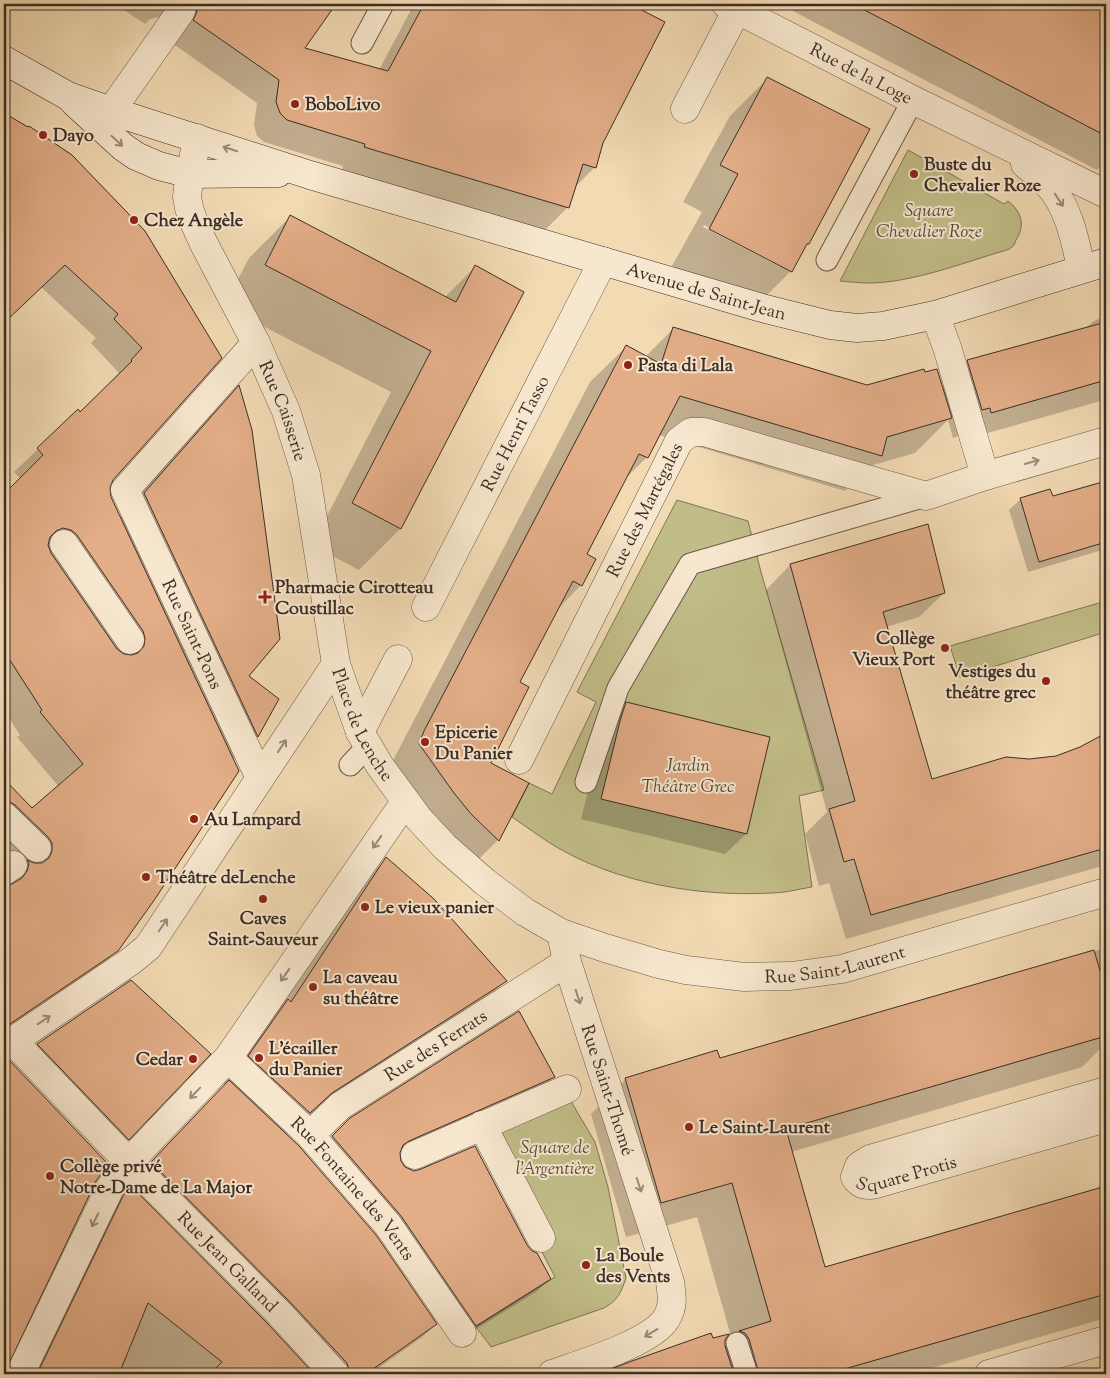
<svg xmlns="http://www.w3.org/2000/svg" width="1110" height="1378" viewBox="0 0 1110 1378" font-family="'Sorts Mill Goudy',serif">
	<rect width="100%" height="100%" fill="#f2dab3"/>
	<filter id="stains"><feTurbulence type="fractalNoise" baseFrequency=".004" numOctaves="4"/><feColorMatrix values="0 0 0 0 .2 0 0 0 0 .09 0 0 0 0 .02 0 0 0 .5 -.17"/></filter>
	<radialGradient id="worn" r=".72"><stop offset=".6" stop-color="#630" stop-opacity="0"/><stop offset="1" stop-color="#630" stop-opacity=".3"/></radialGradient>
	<path fill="#c1bd88" stroke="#7e7558" d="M908,150L1004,204L1008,201C1021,211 1026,225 1016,240C1015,243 1014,246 1012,247C1009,250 1003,251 1000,252C960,264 913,282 871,283C861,283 850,282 840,281Z
		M677,500L748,521L761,572L824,790L799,796L812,887C799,889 785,893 771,893C698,897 616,883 553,845C539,836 525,826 512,817L529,783L552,794L596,702L577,692Z
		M1106,601V632L960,677L950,646Z
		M569,1098L595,1142L608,1187L626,1278C621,1293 618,1300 604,1308L491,1347L476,1327L555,1277L542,1252V1250L493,1134Z"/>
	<path fill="#0003" fill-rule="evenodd" d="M115,4H335L303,49L379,70L414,4H627L664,23L602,142L595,167L574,188L568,207L545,230L361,176L342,170L343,166L264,142L257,136L254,125L257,103L172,43L168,21L159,17L150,19L145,24Z
		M794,4H1098L1106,8V160L1097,170L791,10Z
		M767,79L808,244L804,247L791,271L754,308L672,266L702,212L683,202L730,116ZM704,225L781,264V267L703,227Z
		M4,114L28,129L220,358L112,479L108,488L110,497L119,518L205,421L238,388L247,676L277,700L257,736L233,760L117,950L93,974L4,1035V887L5,888L4,885L25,860L15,851L4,862V780L32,810L59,787L17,737L20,735L4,710V496L21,479L14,472L38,449L80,414L119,373L91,343L96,338L41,287L4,323Z
		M290,217L445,297L475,267L400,529L359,570L312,545L391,392L224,306L249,258Z
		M1106,316V398L1104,400L963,440L961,435L953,438L948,420L915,453L870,466L845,491L659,435L647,457L623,481L586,554L581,585L557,610L519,682L489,764L498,840L463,875L389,768L590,382L626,347L645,357L673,329L867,387L941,388L968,361L1086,328L1094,321Z
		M1106,482V549L1028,572L1009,510L1021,499L1052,498Z
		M790,565L944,593L919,617L886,627L931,780L1029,760L1056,757L1081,748L1106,732V865L846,939L829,883L819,886L805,834L827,812L766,590Z
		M627,704L746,834L725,854L581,819L600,743L606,724Z
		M386,859L505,981L479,1008L303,1119L286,1136L436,1324L421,1338L370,1374H329L138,1177L225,1085L223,1083L262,1027L276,1012L360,885Z
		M1106,948V1043L1082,1067L791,1152L824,1269L1106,1187V1318L911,1374H600L711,1334L713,1340H724V1347L732,1340L697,1217L626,1237L591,1114L626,1079L719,1060Z
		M38,1044L128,1139L109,1157L19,1063Z
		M4,1064L95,1181L5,1367L4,1373Z
		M554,1077L541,1090L399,1151V1161L405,1168L414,1172L526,1246L550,1279L536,1292L462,1338L319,1150L350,1119Z
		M131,1188L267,1325L312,1374H26L107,1211Z"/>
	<path fill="#e2ad87" stroke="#3c2d27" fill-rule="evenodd" d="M195,4H336L305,48L388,71L424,4H630L665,22L603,143L596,168L583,164L569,208L384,153L364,147L365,144L287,120L280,113L276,102L279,80L193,20L197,12Z
		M853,4H1106V136L997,79Z
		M767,77L870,129L809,244H807L792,272L709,229L738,174L720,165Z
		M4,113L28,127L29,126L72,155L145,231L222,358L113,480L110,488L111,497L239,771L155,899L118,951L4,1028V886L12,884L22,878L27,871L29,864L27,860L34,863H42L49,858L52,851V843L48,837L15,805L8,801H4V779L32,808L83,764L40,712L42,710L4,651V494L43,455L37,448L78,409L80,412L132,361L131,360L142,348L114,319L118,314L65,265L4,323ZM63,528L71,530L77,535L143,631L145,638L144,646L138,653L132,655L124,654L117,649L51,553L48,545L50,537L56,531Z
		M290,215L456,302L475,265L524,292L401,529L352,503L431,351L265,265Z
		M1106,322V380L991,413L990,408L982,410L967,360Z
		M673,327L867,385L924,369L925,372L937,369L952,418L887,437L882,456L680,396L648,458L639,454L587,554L596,559L582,586L573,581L520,682L529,687L491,763L529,783L499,841L471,814L454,793L419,744L424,731L626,345L661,364Z
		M239,385L252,430L280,639L249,676L279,699L258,737L144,493Z
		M1106,481V542L1039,562L1020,498L1050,489L1053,496Z
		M928,524L945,593L883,612L932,779L1006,757L1029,759L1056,756L1080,747L1106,733V848L871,915L854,859L844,862L829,809L855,801L790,564Z
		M626,702L770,737L747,834L601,799L620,721Z
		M386,857L434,899L507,981L332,1093L310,1113L248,1056L288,999L291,1002Z
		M1094,950L1106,991V1036L786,1129L825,1267L1106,1186V1294L827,1374H759L749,1339L745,1333L739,1331L771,1321L732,1183L661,1203L625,1078L717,1050L720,1058Z
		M131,980L211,1054L129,1140L37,1044Z
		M519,1011L555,1077L409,1141L403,1145L400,1153L401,1161L405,1167L414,1171L421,1169L475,1146L527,1245L532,1251L537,1253L551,1279L476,1326L401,1216L332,1136L350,1118Z
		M10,1061L108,1164L96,1181L4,1374V1062Z
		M229,1080L299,1146L376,1235L437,1324L366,1374H350L347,1363L290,1302L151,1162Z
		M131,1186L268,1324L314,1374H210L222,1362L148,1303L119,1374H37L123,1196Z
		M711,1333L713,1338L729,1334L725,1340V1346L734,1374H607L606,1371L632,1361Z"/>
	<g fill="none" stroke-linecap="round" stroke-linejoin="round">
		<defs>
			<path id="lane" d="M362,43L383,4
				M827,260L913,100
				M350,765L368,746
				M586,782L618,688L690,564L926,496
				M737,1343L747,1374"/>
			<g id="street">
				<path id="s1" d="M726,4L913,100L1106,194"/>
				<path d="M685,109L740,4"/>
				<path d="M111,111L181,11"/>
				<path id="s2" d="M197,138L188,188L187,197L189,208L193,220L204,244L256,343L286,411L306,475L336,664L360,732L380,766L419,819L445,847L485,882L525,912L561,933L605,948L659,964L686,970L744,977L791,976L842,969L1106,892"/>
				<path d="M1025,164C1032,170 1040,176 1046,182C1068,204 1075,239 1081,268"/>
				<path d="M935,315L947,347L985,476"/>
				<path id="s3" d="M256,343L125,490L260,778"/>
				<path d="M64,544L130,640"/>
				<path id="s4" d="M426,607L603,261"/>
				<path d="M360,732L398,659"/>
				<path id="s5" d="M519,760L679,441L691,432H704L926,496L985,476L1106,441"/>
				<path d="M4,816L37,848"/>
				<path d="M4,871L13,865"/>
				<path id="s6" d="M13,1041L118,1151L279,1313L335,1374"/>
				<path d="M4,1047L131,961L148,947L336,664"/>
				<path id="s7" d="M228,1058L310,1135L388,1225L462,1333"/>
				<path id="s8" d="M1106,1091L870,1159L859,1166L855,1177C860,1185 867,1186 876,1184L1106,1118"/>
				<path d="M482,1125L541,1238"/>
				<path id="s9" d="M310,1135L340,1106L567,962"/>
				<path d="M415,1155L567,1089"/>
				<path d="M20,1374L110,1188L129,1162L228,1058L405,802"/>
				<path d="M552,1374C580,1364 651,1343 666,1319C674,1307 672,1295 670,1282L567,962L561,933"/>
				<path d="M989,1374L1106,1340"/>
			</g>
			<g id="secondary">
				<path id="s10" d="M4,60L68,96L111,111L310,175L762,308L830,325L857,328L883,326L935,315L1106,262"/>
				<path d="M74,102L123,147L136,156L159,166L190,174L278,173"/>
			</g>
		</defs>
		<use href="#lane" stroke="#6a584a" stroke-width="23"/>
		<use href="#street" stroke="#6a584a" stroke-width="29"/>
		<use href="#secondary" stroke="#3c2d27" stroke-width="29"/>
		<use href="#lane" stroke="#f7e7ce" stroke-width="21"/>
		<use href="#street" stroke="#f7e7ce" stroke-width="28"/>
		<use href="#secondary" stroke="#f7e7ce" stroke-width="28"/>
	</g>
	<defs><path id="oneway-shaft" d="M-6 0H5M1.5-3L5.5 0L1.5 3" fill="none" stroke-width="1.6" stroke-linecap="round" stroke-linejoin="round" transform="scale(1.25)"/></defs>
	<g stroke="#9a8a7a">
		<use href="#oneway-shaft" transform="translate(117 141) rotate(43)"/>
		<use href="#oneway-shaft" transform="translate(230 149) rotate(-162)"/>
		<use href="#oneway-shaft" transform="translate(1059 200) rotate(57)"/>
		<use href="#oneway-shaft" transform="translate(1032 462) rotate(-16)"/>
		<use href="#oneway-shaft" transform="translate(282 746) rotate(-56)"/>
		<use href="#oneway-shaft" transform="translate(377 842) rotate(125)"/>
		<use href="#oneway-shaft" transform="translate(163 925) rotate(-56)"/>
		<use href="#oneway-shaft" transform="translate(285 975) rotate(125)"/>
		<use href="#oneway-shaft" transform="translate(578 997) rotate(72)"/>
		<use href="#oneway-shaft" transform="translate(44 1020) rotate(-34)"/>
		<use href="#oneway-shaft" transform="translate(195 1093) rotate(134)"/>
		<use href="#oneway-shaft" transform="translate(639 1185) rotate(72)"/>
		<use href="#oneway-shaft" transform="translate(95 1220) rotate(116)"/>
		<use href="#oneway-shaft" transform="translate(651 1333) rotate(149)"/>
	</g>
	<g fill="#8f2418" stroke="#f7e7ce" stroke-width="2">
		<circle cx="295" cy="104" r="5"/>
		<circle cx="43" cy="135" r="5"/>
		<circle cx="914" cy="174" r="5"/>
		<circle cx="134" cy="220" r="5"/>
		<circle cx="628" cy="365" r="5"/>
		<path d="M262.5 589.5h5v5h5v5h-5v5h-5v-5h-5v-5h5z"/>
		<circle cx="945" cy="648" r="5"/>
		<circle cx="1046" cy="681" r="5"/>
		<circle cx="425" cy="742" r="5"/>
		<circle cx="194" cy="819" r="5"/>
		<circle cx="146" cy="877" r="5"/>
		<circle cx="263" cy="899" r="5"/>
		<circle cx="365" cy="907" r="5"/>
		<circle cx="313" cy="987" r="5"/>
		<circle cx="259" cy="1058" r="5"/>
		<circle cx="193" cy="1059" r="5"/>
		<circle cx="689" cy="1127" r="5"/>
		<circle cx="50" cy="1176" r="5"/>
		<circle cx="586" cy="1265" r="5"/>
	</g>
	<g text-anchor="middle" stroke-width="4" stroke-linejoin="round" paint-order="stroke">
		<g font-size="18" fill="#3c2d27" stroke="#f7e7ce">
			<text dy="6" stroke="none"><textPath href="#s1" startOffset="152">Rue de la Loge</textPath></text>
			<text dy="6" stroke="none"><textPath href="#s10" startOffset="741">Avenue de Saint-Jean</textPath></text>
			<text dy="6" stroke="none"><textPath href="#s2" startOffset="295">Rue Caisserie</textPath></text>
			<text dy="6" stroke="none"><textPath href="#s4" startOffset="195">Rue Henri Tasso</textPath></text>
			<text dy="6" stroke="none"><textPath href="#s5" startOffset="280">Rue des Martégales</textPath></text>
			<text dy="6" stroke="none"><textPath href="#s3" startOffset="356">Rue Saint-Pons</textPath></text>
			<text dy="6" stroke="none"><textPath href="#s2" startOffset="621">Place de Lenche</textPath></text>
			<text dy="6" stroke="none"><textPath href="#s2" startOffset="1196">Rue Saint-Laurent</textPath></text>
			<text dy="6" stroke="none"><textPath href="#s9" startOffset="155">Rue des Ferrats</textPath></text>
			<text transform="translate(608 1090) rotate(72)" y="6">Rue Saint-Thomé</text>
			<text dy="6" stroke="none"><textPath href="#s8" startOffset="326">Square Protis</textPath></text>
			<text dy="6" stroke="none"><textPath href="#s7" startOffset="181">Rue Fontaine des Vents</textPath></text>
			<text dy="6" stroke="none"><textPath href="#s6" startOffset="308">Rue Jean Galland</textPath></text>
		</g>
		<g font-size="18" font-weight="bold" fill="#3c2d27" stroke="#f7e7ce" text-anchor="start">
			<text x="305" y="110">BoboLivo</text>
			<text x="53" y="141">Dayo</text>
			<text x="924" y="170">Buste du<tspan x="924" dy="21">Chevalier Roze</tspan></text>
			<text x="144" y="226">Chez Angèle</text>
			<text x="638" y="371">Pasta di Lala</text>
			<text x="275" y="593">Pharmacie Cirotteau<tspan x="275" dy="21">Coustillac</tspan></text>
			<text x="935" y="644" text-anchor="end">Collège<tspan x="935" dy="21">Vieux Port</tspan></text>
			<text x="1036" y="677" text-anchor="end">Vestiges du<tspan x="1036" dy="21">théâtre grec</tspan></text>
			<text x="435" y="738">Epicerie<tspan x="435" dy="21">Du Panier</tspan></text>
			<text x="204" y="825">Au Lampard</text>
			<text x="156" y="883">Théâtre deLenche</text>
			<text x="375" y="913">Le vieux panier</text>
			<text x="263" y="924" text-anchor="middle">Caves<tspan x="263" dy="21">Saint-Sauveur</tspan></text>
			<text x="323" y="983">La caveau<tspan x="323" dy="21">su théâtre</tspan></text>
			<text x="269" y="1054">L'écailler<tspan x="269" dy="21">du Panier</tspan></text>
			<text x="183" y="1065" text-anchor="end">Cedar</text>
			<text x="699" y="1133">Le Saint-Laurent</text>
			<text x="60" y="1172">Collège privé<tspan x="60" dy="21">Notre-Dame de La Major</tspan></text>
			<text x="596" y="1261">La Boule<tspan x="596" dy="21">des Vents</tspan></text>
		</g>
		<g font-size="18" font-style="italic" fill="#574a3a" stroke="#f7e7ce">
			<text x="929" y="216">Square<tspan x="929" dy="21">Chevalier Roze</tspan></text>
			<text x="688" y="771">Jardin<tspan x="688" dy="21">Théâtre Grec</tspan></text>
			<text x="555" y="1153">Square de<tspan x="555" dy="21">l'Argentière</tspan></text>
		</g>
	</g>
	<rect width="1110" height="1378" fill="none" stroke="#f2dab3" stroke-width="20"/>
	<rect x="5" y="5" width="1100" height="1368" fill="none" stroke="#3c2d27" stroke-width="2.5"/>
	<rect x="10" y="10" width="1090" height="1358" fill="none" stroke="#3c2d27"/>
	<rect width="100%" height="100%" filter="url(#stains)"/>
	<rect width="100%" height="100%" fill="url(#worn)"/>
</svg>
